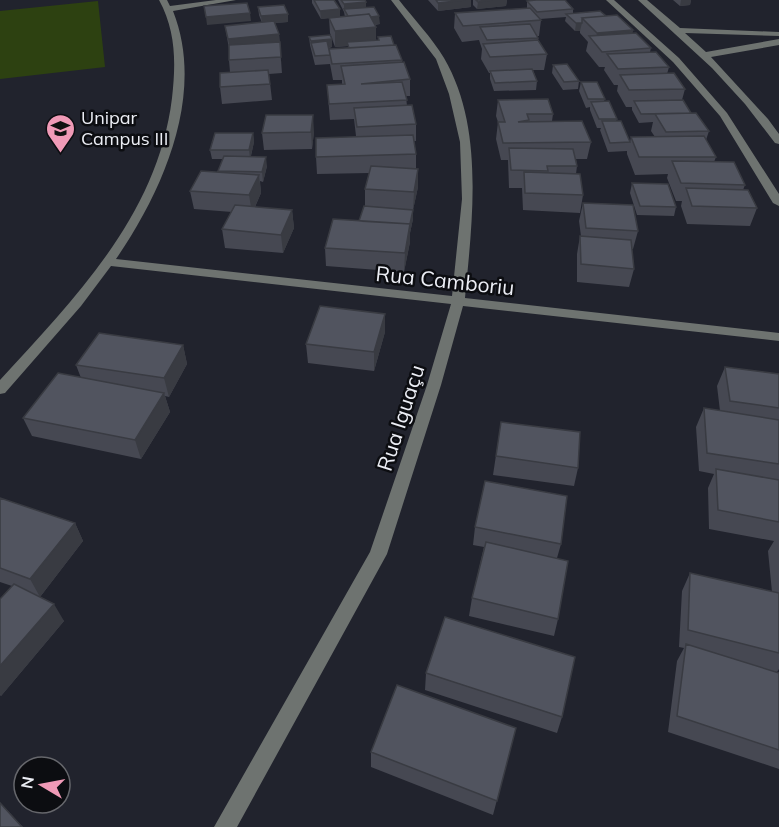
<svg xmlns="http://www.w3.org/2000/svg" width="779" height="827" viewBox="0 0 779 827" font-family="Mulish,sans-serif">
	<rect width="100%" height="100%" fill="#21232d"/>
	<path fill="#2d4111" d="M98,1L105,67L0,79V11Z"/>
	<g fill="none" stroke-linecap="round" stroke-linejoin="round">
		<path fill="#6e7370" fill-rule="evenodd" d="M159,0H167L170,6L216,0H236L173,11C206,94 163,191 116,259L452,296L462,199L460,142L449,94L436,59L391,0H399C414,19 432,38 444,58C485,128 472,222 465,298L779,333V341L463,306L441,385L387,554L237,827H214L370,552L427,385L451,304L111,266L81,306L5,393L0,394V380C76,297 158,214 172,98C176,63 176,31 159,0Z
			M606,0H614L679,58L727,113L779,194V206L773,203L720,116L673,62Z
			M638,0H647L680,28L779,32V36L685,33L706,52L779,39V45L711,57L768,119L779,134V144L775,143L745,104L712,68Z"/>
	</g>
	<path fill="#464852" d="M312,0H334L340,9V17H345L344,12L338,0H365L366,2V7L380,24L375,25L376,27V40H378V37L394,45L402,60V62L410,79V96H406L407,106L416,124V141H414L416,154V169H418V187L413,210V219L410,233V242L404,272L326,266L325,248L359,221L365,206V189L369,173L317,174L316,157L356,136L354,119L330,120L327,85L342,84V80H333L330,64L315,65L310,45L309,37L332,47L329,48V50L348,48V46L335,47L330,33L329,18L321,19L312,3Z
		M428,0H471V7L438,11Z
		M473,0H507L506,6L477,9L473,5Z
		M673,0H691L690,5L680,6Z
		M527,1L573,9V13L606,16L633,30L632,33L651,48L650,52L669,67L667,74L685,89L682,100L691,113L709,131L706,140L716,157L714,162L745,185L743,190L757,208L750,226L687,224L681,206L682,201H676L667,178L668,174L635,175L627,154V151L608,152L600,130L601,128H597L590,110V107L586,108L579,91L581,82L605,99L604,101L617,119L616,121L630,142L631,137H655L651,131L653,122L639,123L632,110V107H626L617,91L618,85H614L604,70L605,67H599L586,51L588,42L580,33V31H575L565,21L566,17L540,19L541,20L539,36H537L538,38V41L547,54L544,70H533L537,81L536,90L494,91L490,79V73H489L481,59L482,49L479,40L462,42L454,28L455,13L527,8Z
		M258,7L288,22L275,23L279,34L282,73L269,74L272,100L222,104L220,87L230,72L229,60V49L225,26L262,23L259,15Z
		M553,65L579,81L578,89L563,90L552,73Z
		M498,100L553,114L552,121L591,142L587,159H576L577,166L576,174L583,195L580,213L523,210L522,188H509L508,160H501L496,139L498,122L496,116Z
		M314,132L312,149L264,150L262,133Z
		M253,133L254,142L251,156L267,166L263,182L260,181L261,193L255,207L292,210L294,228L283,253L225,248L222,229L232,212L194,209L190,191L218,172L223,159H212L210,150Z
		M632,183L676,207L674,216L637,215L630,193Z
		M583,203L638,231L633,249H632L634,269L629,287L577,282V254L580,236H581L579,221Z
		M385,314V332L374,371L308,363L306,344Z
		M183,345L187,364L169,397L165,396L170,412L141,459L32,436L23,418L81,378L76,365Z
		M725,367L779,374V669L777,672L768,670L779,673V769L668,732L677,661L684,648L679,647L682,591L690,573L772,592L768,551L774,541L709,529L708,488L714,474L699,471L696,427L704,408L720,411L717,386Z
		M501,422L578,468L574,486L493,475Z
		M0,498L75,523L83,541L40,597L64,621L1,696L0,695V599L12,586L0,582Z
		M475,527L561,544L557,558L558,619L554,636L469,616L472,598L484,547L473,545Z
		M426,673L562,717L557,733L425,690Z
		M516,728L493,815L371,767V752Z"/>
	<path fill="#393b42" d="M465,0H471V7L438,11V3Z
		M492,0H507L506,6L477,9L478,2Z
		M681,0H691L690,5L680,6Z
		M366,2V10L344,9V12V4Z
		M340,9V17L321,19L320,11Z
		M250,13L251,21L207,25L206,17Z
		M288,14V22L262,24L261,16Z
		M379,16L380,24L349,27V19Z
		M576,23H582L580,31H575Z
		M376,27V43L347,42L348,46L335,47V31Z
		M633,30L630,45L595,44L597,33Z
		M279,34L282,73L280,50L231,55L228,39Z
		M332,39V47L313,49L311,43V49V41Z
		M313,115L314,132L312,149L311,132Z
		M253,133L254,142L250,159L249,150Z
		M266,157L267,166L263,182L262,172Z
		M418,169V187L413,210L414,192Z
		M259,175L261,193L252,213L249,195Z
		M292,210L294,228L283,253L281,235Z
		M413,210V219L410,233V242L404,272L405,253Z
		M385,314V332L374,371V352Z
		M183,345L187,364L169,397L164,378Z
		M164,393L170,412L141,459L135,440Z
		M75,523L83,541L40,597L30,579Z
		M54,604L64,621L1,696L0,694V666Z
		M0,802L23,827H22L0,803Z"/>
	<path fill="#51545f" stroke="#393b42" stroke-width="1.5" d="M314,0H334L340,9L320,11Z
		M341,0H365L366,2L344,4Z
		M436,0H465L438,3Z
		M476,0H492L478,2Z
		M536,0H565L573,9L537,12L527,1Z
		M247,3L250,13L206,17L204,6Z
		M284,5L288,14L261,16L258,7Z
		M374,7L379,16L371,17L369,14L348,16L344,9Z
		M530,8L541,20L463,26L455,13Z
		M600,11L606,16L582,18V23H576L566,14Z
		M369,14L376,27L335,31L329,18Z
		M617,15L633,30L597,33L582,18Z
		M274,21L279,34L228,39L225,26Z
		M530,24L538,38L487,40L480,27Z
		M636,33L651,48L602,52L589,36Z
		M330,35L332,39L311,41L309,37Z
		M391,36L394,45L349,48L347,42L379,40L378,37Z
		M538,40L547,54L490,57L483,44Z
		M327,41L329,50L330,55L315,56L311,43Z
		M280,42L281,57L229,60V45Z
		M396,45L402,60L332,64L329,49Z
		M656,52L669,67L618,69L607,54Z
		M404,62L410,79L361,84L402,82L407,100L329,104L327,85L345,84L341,66Z
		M567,64L579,81L564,82L553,65Z
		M532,69L537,81L495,83L490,71Z
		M268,70L270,84L220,87V73Z
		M674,73L685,89L629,90L620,75Z
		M581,82H597L605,99H588Z
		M548,99L553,114H527L529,120L518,122L582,121L591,142L503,143L498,122H505L498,100Z
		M683,100L691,113L641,114L634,101Z
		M609,101L617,119H599L591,102Z
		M412,105L416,124L357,127L354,108Z
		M696,113L709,131L666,132L655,114Z
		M266,115H313L311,132L262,133Z
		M602,121H621L630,142L610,143Z
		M215,133H253L249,150H210Z
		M413,135L416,154L316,157V138Z
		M704,136L716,157H639L631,137Z
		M509,148L573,149L577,166H547L548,171L511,170Z
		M224,156L266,157L262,172L218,171Z
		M672,161L734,162L745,185L681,183Z
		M371,166L418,169L414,192L365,189Z
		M201,171L259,175L249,195L190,191Z
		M524,172L580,174L583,195L525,193Z
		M632,183L668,184L676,207L640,206Z
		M686,188L748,190L757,208L692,206Z
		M583,203L633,205L638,231L586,228Z
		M235,205L292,210L281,235L222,229Z
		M364,206L413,210L410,224L359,221Z
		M333,219L410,224L405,253L325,248Z
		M580,236L631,240L634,269L581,264Z
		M320,306L385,314L374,352L306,344Z
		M99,333L183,345L164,378L76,365Z
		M725,367L779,374V408L730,401Z
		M58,373L164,393L135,440L23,418Z
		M704,408L779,420V464L707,453Z
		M501,422L580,432L578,468L496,456Z
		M716,469L779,480V522L718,510Z
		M485,481L567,496L561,544L475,527Z
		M0,498L75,523L30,579L0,568Z
		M486,542L568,561L558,619L472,598Z
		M690,573L779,593V653L688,630Z
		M14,584L54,604L0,666V599Z
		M445,617L575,657L562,717L426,673Z
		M686,644L779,673V750L677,716Z
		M397,685L516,728L497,801L371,752Z
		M0,803L22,827H0Z"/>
	<defs>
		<symbol id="university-pin" viewBox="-11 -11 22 30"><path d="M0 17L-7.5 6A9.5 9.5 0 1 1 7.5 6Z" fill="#f09ab7" stroke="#0c0d11"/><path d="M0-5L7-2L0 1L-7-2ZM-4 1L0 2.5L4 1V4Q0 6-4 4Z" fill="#111"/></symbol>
	</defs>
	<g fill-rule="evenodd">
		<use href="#university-pin" x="44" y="112" width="33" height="45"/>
	</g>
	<g text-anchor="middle" stroke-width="5" stroke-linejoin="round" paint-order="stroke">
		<g font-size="18" fill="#eceef5" stroke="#0c0d11" text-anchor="start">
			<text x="81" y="124">Unipar<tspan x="81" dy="21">Campus III</tspan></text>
		</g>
		<g font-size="21" fill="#eceef5" stroke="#0c0d11">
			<text transform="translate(445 281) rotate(6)" y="7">Rua Camboriu</text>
			<text transform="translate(401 418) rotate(-72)" y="7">Rua Iguaçu</text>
		</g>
	</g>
	<g transform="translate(42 785) rotate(280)"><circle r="28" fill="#0c0d11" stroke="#66676c" stroke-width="1.5"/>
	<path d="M0-4.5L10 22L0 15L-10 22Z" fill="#f09ab7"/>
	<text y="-9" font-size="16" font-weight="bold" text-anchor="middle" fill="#eceef5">N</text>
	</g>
</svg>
